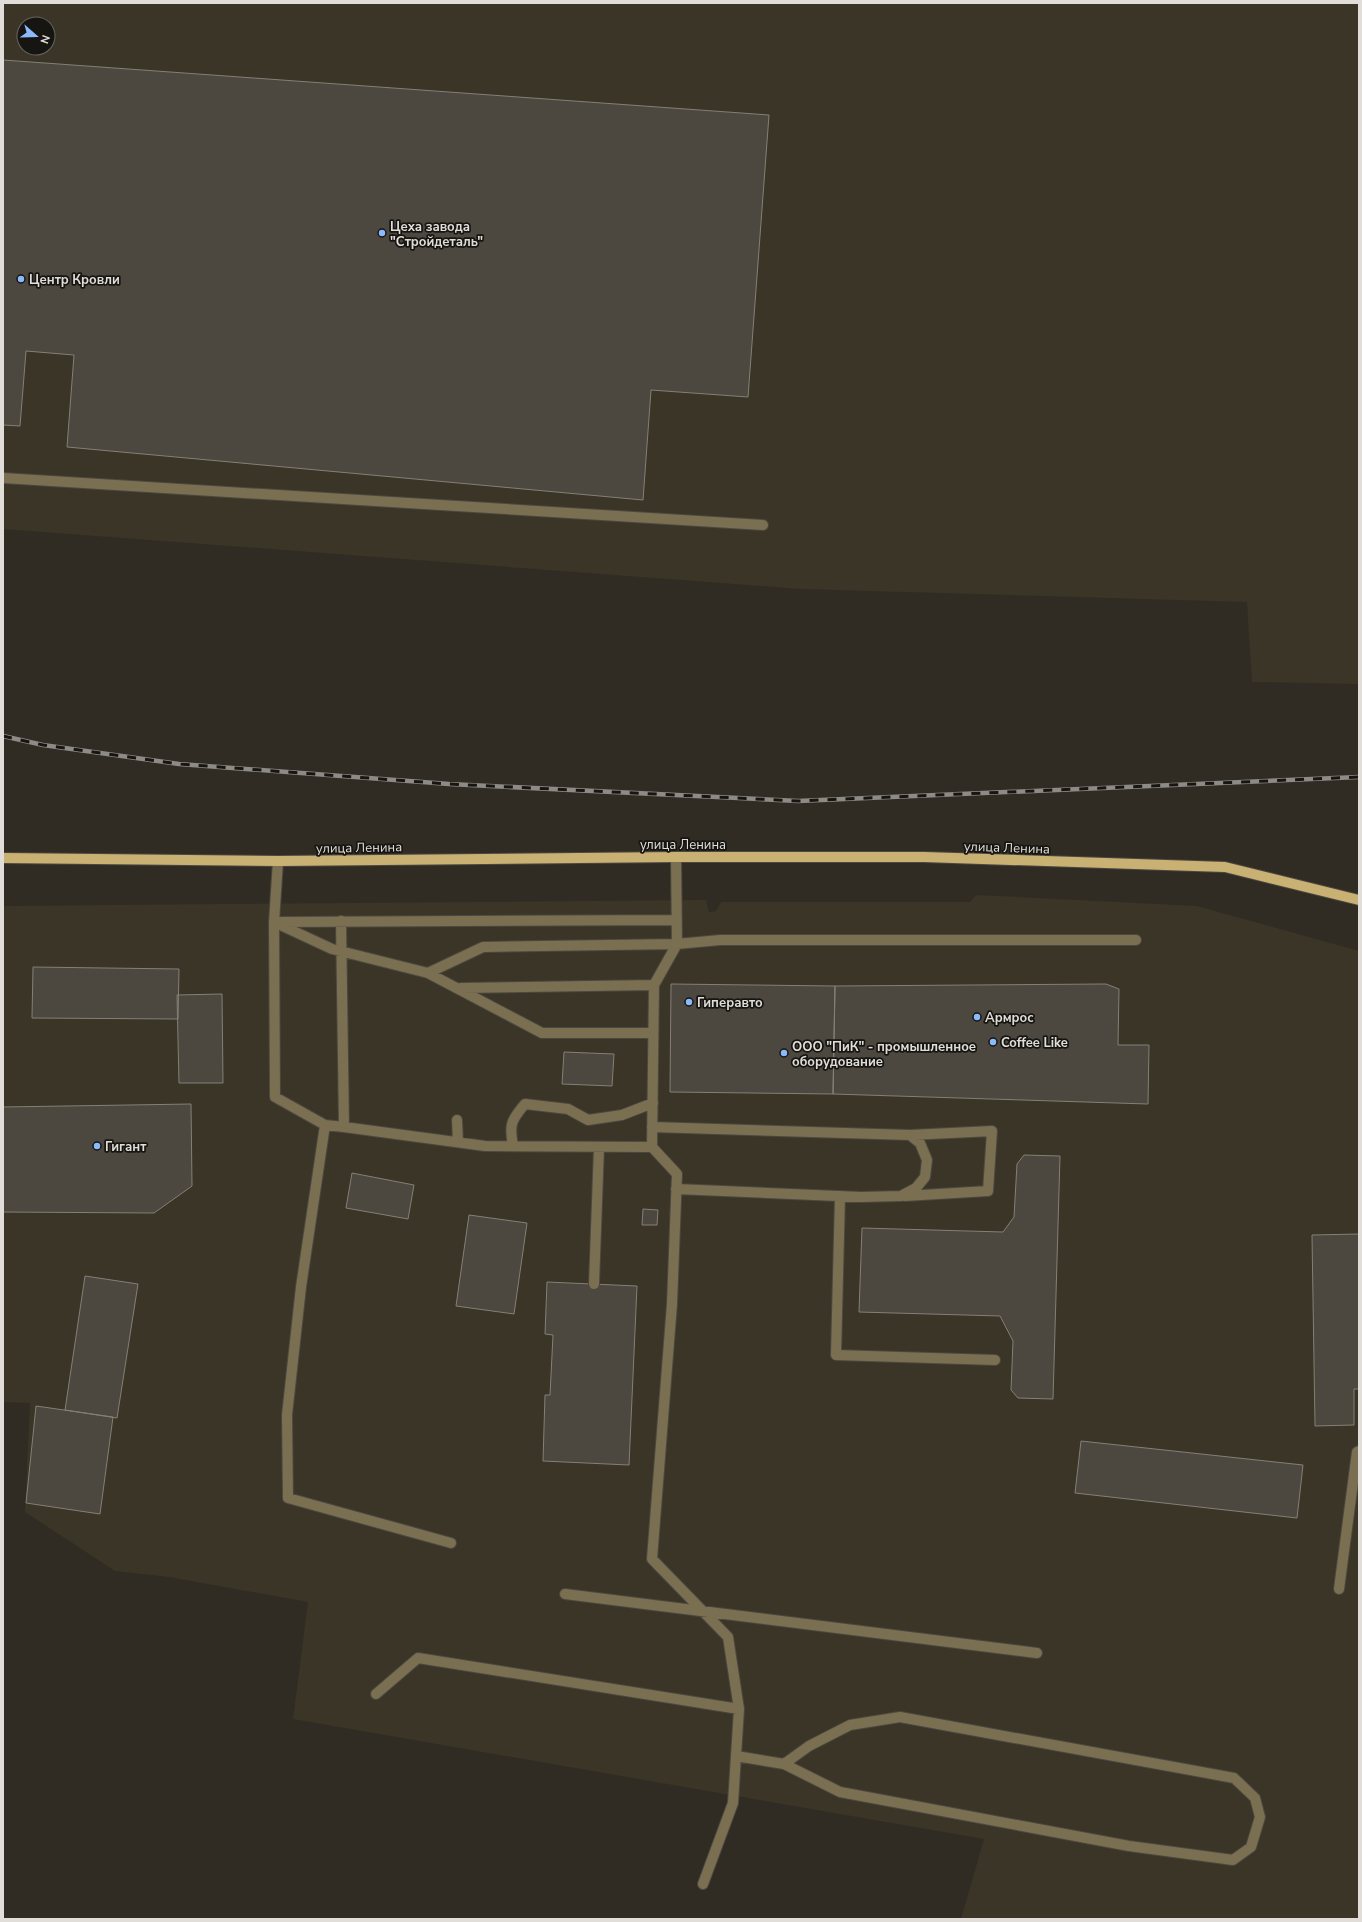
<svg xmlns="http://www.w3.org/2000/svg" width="1362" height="1922" viewBox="0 0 1362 1922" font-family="'Nunito Sans',sans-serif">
	<rect width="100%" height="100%" fill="#302c24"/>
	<path fill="#3b3527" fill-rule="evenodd" d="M3,3H1359V684L1252,682L1247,602L802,589L3,529ZM24,24H48V48H24Z
		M976,895L1197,906L1359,951V1919H961L984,1839L293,1719L308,1602L169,1577L115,1571L25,1512L30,1403L3,1402V906L706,900L709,912L716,911L721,902H970Z"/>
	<path fill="#4c483f" stroke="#848077" d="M3,60L769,115L748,397L651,390L643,500L67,447L74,355L26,351L20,426L3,425Z
		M33,967L179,969L178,1019L32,1018Z
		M671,984L835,986L833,1094L670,1092Z
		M1106,984L1119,989L1118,1045H1149L1148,1104L833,1094L835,986Z
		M222,994L223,1083H179L177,995Z
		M564,1052L614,1054L612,1086L562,1084Z
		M191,1104L192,1186L154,1213L3,1212V1107Z
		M1024,1155L1060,1156L1053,1399L1018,1398L1011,1390L1013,1341L1000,1316L859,1312L862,1228L1003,1232L1014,1217L1017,1164Z
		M352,1173L414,1185L408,1219L346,1208Z
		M643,1209L658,1210L657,1225H642Z
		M469,1215L527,1223L514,1314L456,1306Z
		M1359,1234V1389H1354V1425L1315,1426L1312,1235Z
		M85,1276L138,1284L117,1418L65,1410Z
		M547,1282L637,1286L629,1465L543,1461L545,1395H550L553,1335L545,1334Z
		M36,1406L113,1417L100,1514L26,1503Z
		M1081,1441L1303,1465L1297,1518L1075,1493Z"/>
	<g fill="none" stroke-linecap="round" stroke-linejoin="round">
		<defs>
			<path id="minor" d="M3,478L763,525
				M676,857L677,944L654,985L652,1147L677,1174L672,1304L652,1559L728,1637L739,1709L733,1803L703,1884
				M278,861L274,922L275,1097L325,1125L344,1127L485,1146L652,1147
				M341,921L344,1127
				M274,922L332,949L428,973L542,1033H653
				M278,922L677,920
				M428,973L483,947L677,944L720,940H1136
				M461,988L654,985
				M457,1120L458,1142
				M325,1125L301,1287L287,1415L288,1498L451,1543
				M652,1127L910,1135L920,1143L927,1160L925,1177L916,1188L901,1196L861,1197L676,1189
				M513,1146C509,1125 511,1120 525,1104L568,1109L588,1120L622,1115L653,1103
				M840,1196L836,1355L995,1360
				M905,1196L988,1191L992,1131L910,1135
				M594,1284L599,1147
				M1339,1589L1357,1452L1359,1451
				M565,1594L1037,1653
				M376,1694L418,1658L739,1709
				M736,1756L784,1764L840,1792L1129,1846L1233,1860L1251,1847L1260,1817L1255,1798L1234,1778L900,1717L850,1725L809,1746L784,1764"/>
			<path id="major" d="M3,858L278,861L676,857H924L1225,867L1359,900"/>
		</defs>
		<use href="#minor" stroke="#4c4841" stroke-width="12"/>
		<use href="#major" stroke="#4c4841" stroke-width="12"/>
		<use href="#minor" stroke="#7b6f52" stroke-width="10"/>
		<use href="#major" stroke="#c9b173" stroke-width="10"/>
		<defs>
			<path id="rail" d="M3,736L43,745L179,764L449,784L798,801L1359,777"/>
		</defs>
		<use href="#rail" stroke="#8e8a84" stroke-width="4.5"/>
		<use href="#rail" stroke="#161511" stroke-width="3" stroke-dasharray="9" stroke-linecap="butt"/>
	</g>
	<g fill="#8bbafc" stroke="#161511" stroke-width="1.5">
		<circle cx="382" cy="233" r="4"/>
		<circle cx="21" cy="279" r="4"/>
		<circle cx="689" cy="1002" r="4"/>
		<circle cx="977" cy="1017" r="4"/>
		<circle cx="993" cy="1042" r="4"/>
		<circle cx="784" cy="1053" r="4"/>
		<circle cx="97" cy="1146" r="4"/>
	</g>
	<g text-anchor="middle" stroke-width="3.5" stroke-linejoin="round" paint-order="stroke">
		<g font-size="13" font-weight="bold" fill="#e1ded9" stroke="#161511" text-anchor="start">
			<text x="390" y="231">Цеха завода<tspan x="390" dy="15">"Стройдеталь"</tspan></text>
			<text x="29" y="284">Центр Кровли</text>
			<text x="697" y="1007">Гиперавто</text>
			<text x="985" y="1022">Армрос</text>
			<text x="1001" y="1047">Coffee Like</text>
			<text x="792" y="1051">ООО "ПиК" - промышленное<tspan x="792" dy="15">оборудование</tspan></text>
			<text x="105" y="1151">Гигант</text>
		</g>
		<g font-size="13" fill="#e1ded9" stroke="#161511">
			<text x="683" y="849">улица Ленина</text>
			<text transform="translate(359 847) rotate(-1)" y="5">улица Ленина</text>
			<text transform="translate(1007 847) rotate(2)" y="5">улица Ленина</text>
		</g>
	</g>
	<rect width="1362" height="1922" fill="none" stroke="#e1ded9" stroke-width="8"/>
	<g transform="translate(36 36) rotate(110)"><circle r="19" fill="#161511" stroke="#676561"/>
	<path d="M0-3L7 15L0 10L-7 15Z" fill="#8bbafc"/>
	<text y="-6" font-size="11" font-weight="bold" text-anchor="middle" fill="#e1ded9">N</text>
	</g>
</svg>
